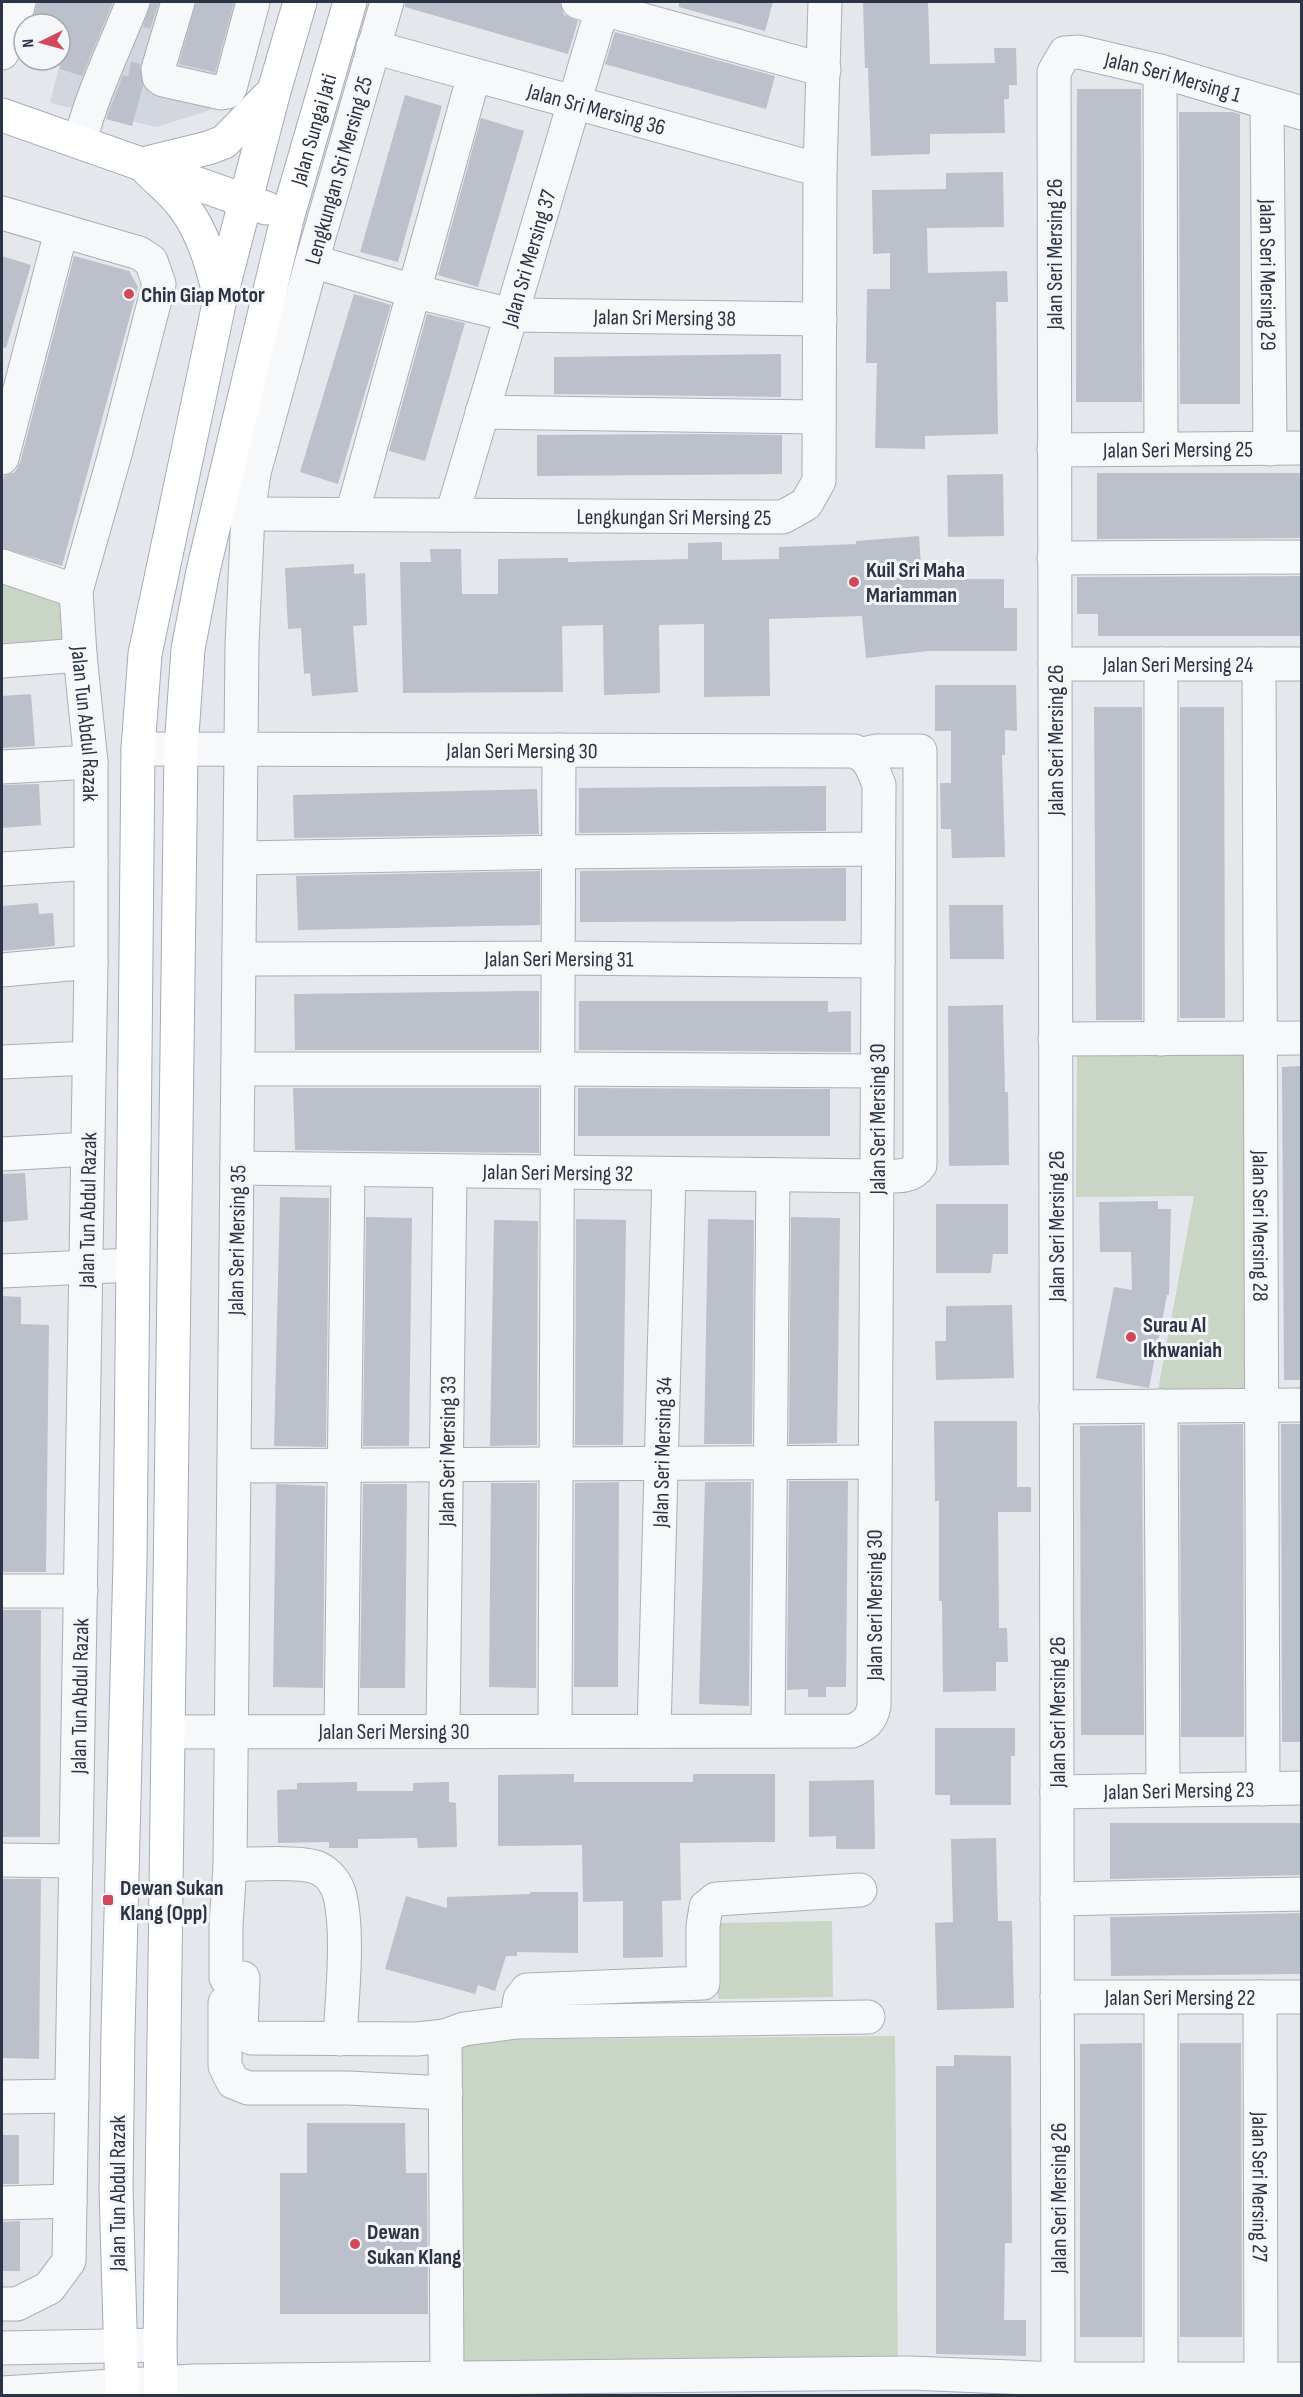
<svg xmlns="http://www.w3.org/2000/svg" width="1303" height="2397" viewBox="0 0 1303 2397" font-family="'Sofia Sans Condensed',sans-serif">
	<rect width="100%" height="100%" fill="#e4e7ec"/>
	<path fill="#d2d6de" d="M75,2H262L232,103L157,127L50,103Z"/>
	<path fill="#c9d6c5" d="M2,576L66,599L67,640L2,643Z
		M1243,1051L1247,1400L1156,1401L1194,1196L1076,1197L1077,1052Z
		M832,1921L833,1997L718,1999L716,1923Z
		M895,2036L898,2366L462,2361L460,2040Z"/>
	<path fill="#bbc0ca" d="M37,2H113L82,76L60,69V24H32Z
		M151,2H159L150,29L143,27Z
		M196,2H234L215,72L179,64Z
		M405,2H560L564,15L578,21L568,54L405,7Z
		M679,2H773L765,31L679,7Z
		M863,2H928L930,64L995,63L994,48H1016L1017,85H1009V99H1004L1005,133L930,134V154L871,156L868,68H865Z
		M615,32L775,76L766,109L605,64Z
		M131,61L140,64L143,86L132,126L106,119L123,75L128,77Z
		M1077,89H1141L1142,402H1076Z
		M405,95L442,106L398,262L360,252Z
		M1179,112H1232L1240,114V404H1180Z
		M481,118L524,131L478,287L438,275Z
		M1003,172L1004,227L927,228L928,273L1007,271L1008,302H996L998,434L925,436V449L875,448L877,363H866L867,289H890V253L873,254L872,190L946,189V173Z
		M2,256L31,265L6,348L2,347Z
		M74,256L129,271L138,287L62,566L2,548V483L4,476L15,472L20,463Z
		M354,294L391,305L338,484L300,472Z
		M427,314L465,323L425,461L389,451Z
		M781,354V397L554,394V357Z
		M702,434L782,435V474L537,476V435Z
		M1097,473H1302V538L1097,539Z
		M1003,474L1004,536L948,537L947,475Z
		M919,536L922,579H1004V608H1017V651H928L866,658L862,616L769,619L770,696L704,697V624L659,625L660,693L604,695L603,625L562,626L563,692L403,693L400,562H431L430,549H461L462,594H498V559L568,558V562L688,559V543L722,542V560L779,559V547L856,544V541Z
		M354,564V574L365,573L367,625L353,626L358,692L312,696L310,673L304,674L301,628L288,629L285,568Z
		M1302,576V636H1098V614H1077V577Z
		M935,685H1016L1017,731L1005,730V755H1002L1005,857L952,858L951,829H941L940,783H951V731H935Z
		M31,694L35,746L2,748V696Z
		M1094,707H1142V1020H1096Z
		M1180,707H1224L1225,1018H1180Z
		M39,784L41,825L2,828V785Z
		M826,786V831L579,833V788Z
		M537,789L539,834L294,838L293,795Z
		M846,868V921L580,922V871Z
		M540,871V925L298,930L296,876Z
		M38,903L39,914L53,913L55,946L2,951V906Z
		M949,905H1003L1004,959H950Z
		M520,991H539V1050H295L294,994Z
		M579,1001H828V1012L851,1011V1052L579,1050Z
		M1003,1005L1005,1092H1008L1009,1165L949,1166L948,1006Z
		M1302,1066V1380H1284L1282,1067Z
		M293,1088H539V1153L295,1150Z
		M578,1088L830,1089V1136H578Z
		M25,1173L28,1220L2,1222V1174Z
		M280,1197L329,1198L326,1447L274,1446Z
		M1158,1201V1209H1171L1169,1295H1167L1149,1388L1096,1378L1114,1287L1132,1290L1131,1252H1100L1099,1202Z
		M936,1204H1008V1254H993L991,1273H936Z
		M366,1217L412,1218L409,1446H363Z
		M791,1217L840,1218L837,1443L789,1444Z
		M576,1219L626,1220L623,1445H575Z
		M708,1219L754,1220L752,1444H704Z
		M494,1220L538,1221L537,1445L490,1446Z
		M2,1296L21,1297V1324L49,1325L46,1572H2Z
		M1012,1305L1014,1378L936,1380L935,1341H946V1306Z
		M934,1421H1017V1487H1031V1512H998L999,1628H1007L1008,1662H996V1691L943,1692L942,1601H939V1501H935Z
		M1243,1424L1244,1737H1181L1180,1425Z
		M1281,1424H1302V1742H1282Z
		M1142,1425L1144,1735H1081L1080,1426Z
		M789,1481H848L846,1687H826V1697H808V1689L787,1690Z
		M619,1482L618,1687H574L575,1483Z
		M705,1482H751L749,1706L699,1704Z
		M491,1483H537L536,1688L489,1687Z
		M276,1484L325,1486L323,1688L273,1687Z
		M363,1484H407L405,1688H360Z
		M2,1610H41L40,1837H2Z
		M935,1728H1015V1756H1011V1805H950V1795H935Z
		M574,1774V1782H693V1774H775V1842L680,1843L681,1900L662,1901L663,1957L623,1958V1901L583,1902L582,1845L498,1846V1775Z
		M874,1780L875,1849H836V1836L809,1837V1781Z
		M357,1782V1791H413V1783L449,1782V1802L456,1803L457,1847L418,1848L417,1838L358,1839V1848H329V1842L278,1843L277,1790L297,1789V1783Z
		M1110,1823H1302V1875L1110,1879Z
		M996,1838L998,1921H1012L1014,2008L937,2010L935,1923L953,1922L951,1839Z
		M2,1879H41L39,2059L2,2058Z
		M530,1892H578V1953L517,1952V1956H506L495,1991L478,1985L475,1994L385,1969L406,1896L447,1908V1897L530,1894Z
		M1302,1913V1974L1111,1976L1110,1917Z
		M1142,2043V2337H1080V2044Z
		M1180,2043H1241L1242,2337H1180Z
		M954,2055L1011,2056L1012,2243H1005L1004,2320H1026V2356L936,2354V2066H954Z
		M307,2123H405L406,2173H427L428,2314H280V2173H307Z
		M2,2135H19V2184H2Z
		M20,2221V2271H2V2222Z"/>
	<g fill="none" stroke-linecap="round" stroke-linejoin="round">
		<defs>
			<g id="minor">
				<path d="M178,2L158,69L159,77L163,80L221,93L227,92L230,88L253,2"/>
				<path d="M387,2L312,261L254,473L248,514L242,644L230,1865L226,1925V1978H243L241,2031L251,2038L417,2039L445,2036L464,2029L516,2022L868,2017"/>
				<path d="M578,2L824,70"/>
				<path id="s1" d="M373,47L820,170"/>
				<path d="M2,53L10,35L19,2"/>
				<path d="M1160,71L1161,449"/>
				<path id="s2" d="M1267,103L1270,449"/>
				<path d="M80,142C92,93 115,48 133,2"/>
				<path id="s3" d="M2,213L139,253L151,261L159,284L115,454L76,591L80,655L91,762V962L69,2261L49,2288L17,2304H2"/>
				<path id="s4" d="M312,261L413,291L511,315L820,319"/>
				<path d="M482,412L819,417"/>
				<path id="s5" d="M1054,450L1302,448"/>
				<path d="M2,458L61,232"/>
				<path id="s6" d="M248,514L783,517L806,504L819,481L820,170L825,2"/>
				<path d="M352,514L474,75"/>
				<path id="s7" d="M452,515L604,2"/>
				<path d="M1054,558L1302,557"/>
				<path d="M2,566L76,591"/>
				<path d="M2,661L80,655"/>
				<path id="s8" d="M1055,664H1302"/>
				<path id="s9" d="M1259,664L1263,1789"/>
				<path id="s10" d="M138,749L854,751C870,757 873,770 879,785L874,1706C871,1721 865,1725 852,1731L168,1732"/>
				<path d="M2,767L91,762"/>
				<path d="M240,858L559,852L878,849"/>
				<path d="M2,869L91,863"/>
				<path id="s11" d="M239,959L559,958L878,961"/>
				<path d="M2,970L91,962"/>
				<path d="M1055,1039L1302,1038"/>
				<path d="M1161,1039V664"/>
				<path d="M2,1062L89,1058"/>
				<path d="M238,1069H558L877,1071"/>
				<path d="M2,1154L87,1149"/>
				<path id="s12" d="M237,1168L877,1176C893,1176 911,1179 920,1165V751H876L863,754"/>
				<path d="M2,1271L132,1265"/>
				<path d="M1161,1406L1163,1790"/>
				<path d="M1056,1407L1302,1405"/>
				<path d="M234,1466L875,1462"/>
				<path d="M2,1591H81"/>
				<path d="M341,1731L348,1170"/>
				<path id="s13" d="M443,1731L450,1171"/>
				<path d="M555,1731L559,750"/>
				<path id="s14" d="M654,1731L669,1174"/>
				<path d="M768,1731L773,1175"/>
				<path id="s15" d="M1057,1792L1302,1788"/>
				<path d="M2,1860L76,1861"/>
				<path d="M230,1865C249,1864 302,1861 318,1868C329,1873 337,1884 340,1896C349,1934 342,1998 340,2039"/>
				<path d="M1057,1899L1302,1894"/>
				<path id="s16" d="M1057,1997H1302"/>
				<path id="s17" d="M1260,1997L1261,2379"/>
				<path d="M225,2003V2066L233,2082L248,2088H348L446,2093"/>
				<path d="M516,2022L520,1999L527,1990L703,1983V1926L706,1907L716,1899L860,1890"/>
				<path d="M445,2036L447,2379"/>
				<path d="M2,2097L72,2096"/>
				<path d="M2,2203L70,2201"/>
				<path d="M2,2348L160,2345"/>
				<path id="s18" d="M1058,2379L1054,72L1065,53L1079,52L1160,71L1302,113"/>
				<path d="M1161,2379V1997"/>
				<path d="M2,2393L193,2381L272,2380L910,2373L1058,2379H1302"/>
			</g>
			<g id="major">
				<path d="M2,115L266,208"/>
				<path d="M143,164L208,148L224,142L273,92"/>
				<path d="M148,170C160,182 174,193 184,207C204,234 212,265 220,297"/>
				<path d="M122,2396L116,2189L118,2033L130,1562L138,749L145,654L220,299L274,91L300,2"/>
				<path id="s19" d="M161,2396L160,2345L181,749L188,649L203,571L288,215L350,2"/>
			</g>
		</defs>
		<use href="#minor" stroke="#a9aeb7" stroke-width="35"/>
		<use href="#major" stroke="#a3abb8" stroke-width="35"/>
		<use href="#minor" stroke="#f7f8fa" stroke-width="33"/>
		<use href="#major" stroke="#fff" stroke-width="33"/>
	</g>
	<g fill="#d1495b" stroke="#f4f6f9" stroke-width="2">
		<circle cx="129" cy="294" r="6"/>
		<circle cx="854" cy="582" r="6"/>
		<circle cx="1131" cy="1337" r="6"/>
		<rect x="102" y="1894" width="12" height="12" rx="3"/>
		<circle cx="355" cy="2244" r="6"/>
	</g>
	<g text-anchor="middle" stroke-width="6" stroke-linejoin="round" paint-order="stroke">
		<g font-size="22" fill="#2b3445" stroke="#f4f6f9">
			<text dy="8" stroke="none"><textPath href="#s18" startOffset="2440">Jalan Seri Mersing 1</textPath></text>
			<text dy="8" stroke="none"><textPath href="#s1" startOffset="232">Jalan Sri Mersing 36</textPath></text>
			<text dy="8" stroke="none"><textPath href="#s19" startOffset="2282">Jalan Sungai Jati</textPath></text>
			<text transform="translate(338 170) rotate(-74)" y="8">Lengkungan Sri Mersing 25</text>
			<text transform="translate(1054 254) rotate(-90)" y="8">Jalan Seri Mersing 26</text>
			<text dy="8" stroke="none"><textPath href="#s7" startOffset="268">Jalan Sri Mersing 37</textPath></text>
			<text dy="8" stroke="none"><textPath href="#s2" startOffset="172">Jalan Seri Mersing 29</textPath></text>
			<text dy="8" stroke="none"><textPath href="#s4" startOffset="360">Jalan Sri Mersing 38</textPath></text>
			<text dy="8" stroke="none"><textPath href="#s5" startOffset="124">Jalan Seri Mersing 25</textPath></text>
			<text dy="8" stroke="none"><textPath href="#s6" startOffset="426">Lengkungan Sri Mersing 25</textPath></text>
			<text dy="8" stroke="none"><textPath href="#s8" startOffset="123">Jalan Seri Mersing 24</textPath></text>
			<text dy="8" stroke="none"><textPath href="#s3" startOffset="633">Jalan Tun Abdul Razak</textPath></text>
			<text transform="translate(1055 740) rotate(-90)" y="8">Jalan Seri Mersing 26</text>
			<text dy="8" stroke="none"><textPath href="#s10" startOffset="384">Jalan Seri Mersing 30</textPath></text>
			<text dy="8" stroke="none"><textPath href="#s11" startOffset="320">Jalan Seri Mersing 31</textPath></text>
			<text transform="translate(877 1119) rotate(-90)" y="8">Jalan Seri Mersing 30</text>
			<text dy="8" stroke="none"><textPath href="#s12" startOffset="321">Jalan Seri Mersing 32</textPath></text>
			<text transform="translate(87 1210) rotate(-89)" y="8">Jalan Tun Abdul Razak</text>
			<text transform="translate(1056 1226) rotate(-90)" y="8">Jalan Seri Mersing 26</text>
			<text dy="8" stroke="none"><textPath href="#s9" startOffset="562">Jalan Seri Mersing 28</textPath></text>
			<text transform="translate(236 1240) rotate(-89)" y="8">Jalan Seri Mersing 35</text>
			<text dy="8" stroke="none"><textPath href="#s13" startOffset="280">Jalan Seri Mersing 33</textPath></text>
			<text dy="8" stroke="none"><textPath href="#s14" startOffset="279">Jalan Seri Mersing 34</textPath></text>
			<text transform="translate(874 1605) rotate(-90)" y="8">Jalan Seri Mersing 30</text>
			<text transform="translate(79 1696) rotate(-89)" y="8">Jalan Tun Abdul Razak</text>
			<text transform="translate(1057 1712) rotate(-90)" y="8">Jalan Seri Mersing 26</text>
			<text x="394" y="1739">Jalan Seri Mersing 30</text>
			<text dy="8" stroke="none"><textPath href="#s15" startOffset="122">Jalan Seri Mersing 23</textPath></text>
			<text dy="8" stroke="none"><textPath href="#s16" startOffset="123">Jalan Seri Mersing 22</textPath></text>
			<text dy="8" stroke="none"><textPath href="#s17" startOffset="190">Jalan Seri Mersing 27</textPath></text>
			<text transform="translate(117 2193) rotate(-90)" y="8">Jalan Tun Abdul Razak</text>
			<text transform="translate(1058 2198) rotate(-90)" y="8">Jalan Seri Mersing 26</text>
		</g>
		<g font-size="22" font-weight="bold" fill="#2b3445" stroke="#f4f6f9" text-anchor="start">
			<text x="141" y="302">Chin Giap Motor</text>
			<text x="866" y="577">Kuil Sri Maha<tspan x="866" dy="25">Mariamman</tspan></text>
			<text x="1143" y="1332">Surau Al<tspan x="1143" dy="25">Ikhwaniah</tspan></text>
			<text x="120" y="1895">Dewan Sukan<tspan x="120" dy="25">Klang (Opp)</tspan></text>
			<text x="367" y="2239">Dewan<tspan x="367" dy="25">Sukan Klang</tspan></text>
		</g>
	</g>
	<rect width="1303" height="2397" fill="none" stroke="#2b3445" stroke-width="6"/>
	<g transform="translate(42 42) rotate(265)"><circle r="28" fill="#f4f6f9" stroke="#a4a8b1" stroke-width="1.5"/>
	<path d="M0-4.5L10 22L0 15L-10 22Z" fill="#d1495b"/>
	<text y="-9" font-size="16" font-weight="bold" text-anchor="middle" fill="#2b3445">N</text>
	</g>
</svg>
